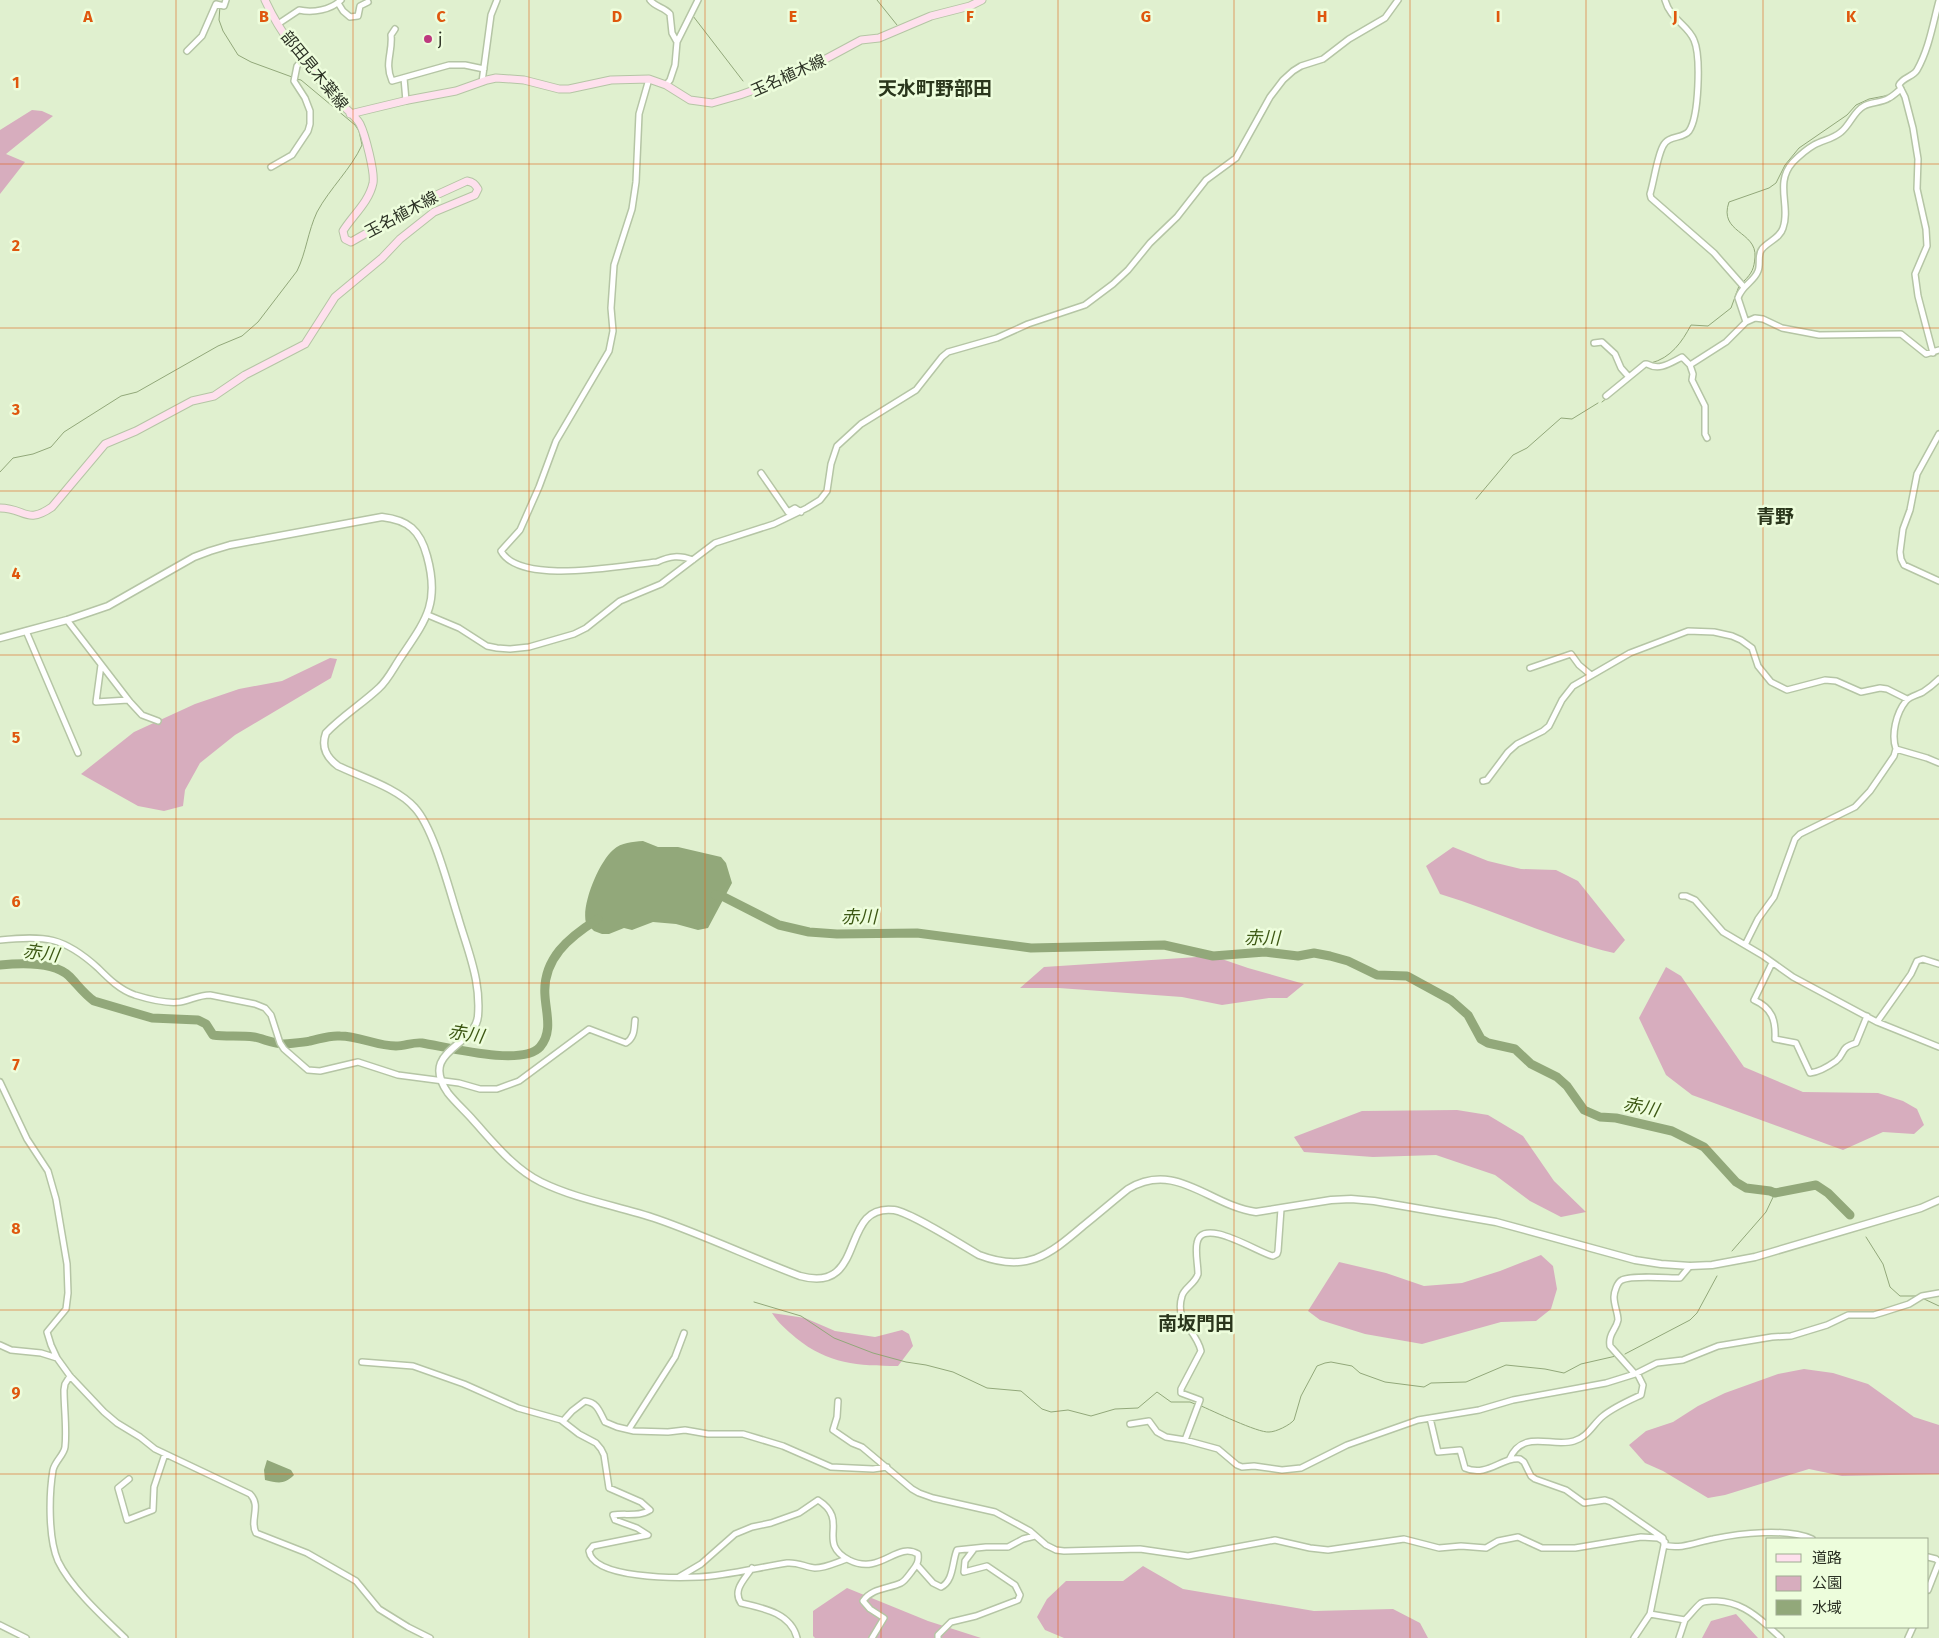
<svg xmlns="http://www.w3.org/2000/svg" width="1939" height="1638" viewBox="0 0 1939 1638" font-family="'Fira Sans','Noto Sans JP',sans-serif">
	<rect width="100%" height="100%" fill="#e0f0cf"/>
	<path fill="#d7adbe" d="M32,110L42,111L53,116L6,154L25,162L0,194V130Z
		M330,658L337,659L331,678L235,735L200,763L185,790L183,806L164,811L138,806L81,774L134,732L195,704L239,689L282,681Z
		M1453,847L1488,861L1521,869L1556,870L1578,881L1625,940L1614,953C1554,939 1499,912 1440,894L1426,866Z
		M1213,956L1248,968L1304,984L1287,998H1269L1222,1005L1182,997L1059,988H1020L1044,967Z
		M1666,967L1681,976L1744,1067L1803,1092L1878,1093L1903,1101L1917,1109L1924,1125L1914,1134L1883,1132L1843,1150L1692,1095L1666,1075L1639,1018Z
		M1457,1110L1488,1115L1523,1136L1554,1181L1586,1212L1561,1217L1530,1201L1495,1175L1436,1155L1373,1157L1304,1152L1294,1137L1362,1111Z
		M1541,1255L1553,1266L1557,1289L1551,1309L1536,1321L1501,1322L1422,1344L1365,1334L1320,1320L1308,1311L1339,1262L1386,1273L1424,1286L1462,1283L1500,1271Z
		M772,1313L805,1318L835,1331L875,1337L902,1330L909,1334L913,1346L898,1366C858,1366 828,1364 796,1338C787,1330 778,1323 772,1313Z
		M1804,1369L1833,1373L1868,1384L1914,1417L1939,1425V1474L1842,1476L1809,1469L1725,1495L1708,1498L1663,1471L1645,1463L1629,1445L1646,1431L1673,1422L1698,1406L1725,1393L1778,1374Z
		M1143,1566L1183,1589L1314,1611L1393,1609L1420,1623L1428,1638H1064L1045,1630L1037,1617L1047,1599L1066,1581H1123Z
		M847,1588L928,1621L981,1638H815L813,1636V1611Z
		M1736,1614L1758,1638H1702L1711,1621Z"/>
	<path fill="#92a87a" d="M643,841L658,847H678L721,857L726,863L732,883L708,928L698,930L676,924L653,922L632,930L624,928L609,934H602L594,931L586,923C581,905 599,862 613,850C622,842 632,842 643,841Z
		M267,1460L291,1470L294,1475C284,1485 278,1483 265,1480L264,1470Z"/>
	<g fill="none" stroke-linecap="round" stroke-linejoin="round">
		<path stroke="#92a87a" stroke-width="1" d="M701,0L693,16L743,81
			M877,0L897,25
			M220,6L219,20L223,31L238,55L251,62L292,77
			M1904,83L1915,75
			M1744,281C1752,273 1754,269 1755,257C1757,231 1718,233 1729,202L1769,188L1776,183L1785,165L1799,148L1847,115L1856,105L1869,99L1890,95
			M1651,363C1671,358 1682,342 1691,325L1708,326L1731,308L1739,286
			M1616,391L1630,379
			M1602,402L1607,398
			M0,472L13,458L33,454L51,447L64,432L121,396L137,392L218,346L242,336L258,322L297,271C306,253 308,231 317,212C330,188 351,169 362,145L359,131L355,125L301,80L296,79
			M1476,499L1513,455L1527,448L1561,418L1572,419L1598,403
			M1866,1237L1883,1264L1890,1287L1900,1296H1919
			M1732,1251L1766,1212L1775,1193
			M1922,1298L1939,1306
			M754,1302L801,1316L834,1338L873,1353L906,1362L926,1365L953,1372L987,1388L1021,1391L1042,1409L1051,1412L1068,1410L1091,1416L1115,1409L1138,1408L1157,1392L1171,1402H1190L1195,1404
			M1625,1354L1690,1320L1697,1313L1717,1276
			M1199,1405C1213,1411 1258,1433 1269,1432C1276,1432 1290,1425 1294,1420L1301,1396L1317,1366L1325,1363L1331,1362L1352,1366L1360,1373L1385,1382L1424,1387L1431,1383L1466,1382L1506,1365L1545,1369L1564,1373L1581,1364L1616,1356"/>
		<path stroke="#92a87a" stroke-width="9" d="M715,895L722,896L779,925L809,932L837,934L917,933L1031,948L1164,945L1213,956L1265,952L1298,956L1314,953L1330,956L1348,961L1377,975L1407,976L1451,1000L1468,1015L1481,1039L1488,1043L1515,1049L1531,1064L1557,1077L1567,1086L1584,1110L1600,1117L1616,1118L1672,1131L1704,1147L1736,1182L1746,1188L1770,1191L1775,1193L1816,1185L1828,1193L1850,1215
			M0,965C20,963 53,961 69,976C77,984 84,994 94,1001L152,1018L198,1020L206,1024L213,1035C226,1037 240,1035 254,1037C264,1039 274,1044 284,1044C292,1043 302,1043 310,1041C320,1039 329,1035 340,1036C359,1036 377,1046 396,1046C405,1046 413,1042 422,1043C447,1047 522,1067 540,1047C553,1032 546,1013 545,996C542,959 569,937 598,919"/>
		<defs>
			<path id="minor" d="M650,0C655,7 664,7 670,14L672,33L677,42
				M1665,0C1670,19 1688,25 1694,40C1701,56 1699,117 1689,131C1683,139 1668,135 1663,146C1657,157 1654,181 1650,194L1651,198L1714,253L1743,286
				M338,3L343,11L350,17L358,16L360,6L368,2
				M278,24L299,10C313,13 331,10 341,0
				M395,29L391,35C393,52 384,63 392,81L449,65H465L484,69
				M187,51L202,36L216,4L224,6L226,0
				M404,78L406,101
				M649,79L639,114L636,182L632,209L614,265L611,308L613,331L609,351L556,441L539,487L520,530L501,551C520,586 623,565 657,562C670,556 679,555 693,560
				M482,82L491,15L497,0
				M666,85L670,80L675,65L677,42L698,0
				M271,167L292,155L308,131L310,124V111L305,98L294,81L297,66L302,60
				M1746,322L1738,298C1742,285 1754,282 1758,271C1761,264 1757,255 1762,249C1769,241 1780,238 1783,228C1791,206 1774,183 1793,162C1799,156 1807,149 1814,145C1823,140 1833,139 1841,132C1850,125 1854,111 1864,106C1871,102 1881,103 1889,98C1893,96 1897,92 1901,89
				M1594,343L1602,342L1615,354L1621,368L1629,377
				M1933,353L1918,296L1915,274L1927,246L1926,229L1917,189L1918,159L1913,128L1905,97L1899,85C1903,77 1913,77 1917,70C1929,49 1933,23 1939,1
				M1690,365L1693,374L1692,380L1705,406V434L1707,438
				M1606,396L1645,364H1647C1660,371 1670,363 1682,357L1690,365L1726,342L1746,322L1755,318L1763,319L1782,328L1819,335L1901,334L1926,354L1939,350
				M1939,434L1917,474L1910,510L1903,529L1900,552L1901,559L1904,565L1939,581
				M761,473L788,512L795,508L801,512
				M428,615L459,628L487,646L497,648L510,649L529,647L574,634L586,628L620,601L661,584L715,543L774,524L807,508L820,500L827,491L831,464L837,446L861,424L916,390L942,357L948,352L997,338L1028,324L1085,305L1113,284L1128,270L1150,243L1177,217L1206,180L1236,158L1270,97L1283,80L1293,71L1301,66L1323,59L1349,39L1385,18L1398,0
				M67,620L130,702L142,715L158,721
				M26,631L78,753
				M101,665L96,702L128,700
				M1530,668L1571,654L1579,665L1591,675
				M1896,749L1927,758L1939,763
				M1483,781L1487,780L1508,752L1517,744L1543,731L1549,726L1562,700L1573,686L1630,653L1688,631L1714,632L1732,636L1741,640L1752,648L1758,666L1771,682L1787,690L1825,680L1836,681L1861,692L1880,688L1887,689L1907,699
				M1682,896H1686L1695,900L1723,932L1762,955L1793,977L1877,1022L1939,1047
				M0,940C45,935 64,937 98,968C109,979 120,990 135,995C148,999 166,1004 180,1002C191,1000 199,995 210,995L255,1004L265,1008L271,1015L280,1043L284,1049L308,1070L320,1071L358,1062L398,1075L459,1083L480,1089H497L519,1081L589,1029L626,1043C635,1037 634,1029 635,1020
				M1745,945L1758,919L1774,897L1795,839L1800,834L1855,807L1870,791L1894,756L1896,749C1891,735 1896,713 1906,701C1910,696 1918,695 1923,692C1929,688 1934,684 1939,679
				M1772,963L1754,1000C1772,1008 1776,1020 1775,1039L1796,1043L1810,1073C1819,1072 1829,1066 1836,1061C1846,1053 1839,1048 1856,1043L1867,1016
				M1877,1022L1911,974L1917,961L1923,959L1939,964
				M0,1082L27,1139L48,1171L56,1199L67,1264L68,1293L66,1309L47,1332L51,1345L57,1358
				M0,1345L11,1350L41,1353L57,1358L70,1376L104,1412L117,1423L140,1437L155,1449L250,1494C262,1506 249,1520 256,1533L307,1553L356,1581L379,1609L408,1627L430,1638
				M362,1362L413,1366L464,1384L518,1408L561,1420L579,1434L596,1443L601,1449L604,1455L609,1488L641,1502L650,1510C640,1517 625,1513 613,1515L615,1520L637,1528L648,1535L593,1546L589,1551C593,1579 677,1578 699,1577C726,1576 760,1567 787,1563C798,1562 805,1567 815,1568C826,1568 837,1562 847,1559
				M1635,1374L1610,1346C1608,1334 1616,1330 1618,1320C1618,1313 1614,1305 1614,1297C1614,1293 1617,1282 1622,1280C1631,1275 1667,1278 1680,1278L1690,1266
				M70,1376L65,1384L64,1390C64,1408 67,1429 65,1447C64,1455 55,1461 53,1470C49,1494 48,1538 58,1561C71,1588 103,1617 125,1638
				M838,1401L837,1417L833,1430L852,1443L862,1447L912,1489L919,1493L933,1498L995,1512L1030,1531L1046,1545L1056,1550L1064,1551L1140,1549L1188,1556L1275,1540L1310,1548L1328,1550L1404,1539L1439,1548L1461,1546L1486,1548L1498,1541L1518,1537L1542,1548H1575L1641,1537L1658,1538L1665,1542
				M1430,1418L1438,1452L1460,1450L1465,1468C1487,1478 1503,1456 1520,1459L1524,1462L1531,1476L1535,1479L1566,1490L1584,1503L1605,1500L1611,1502L1663,1538L1664,1545L1650,1614L1634,1638
				M563,1421L572,1411L585,1401C598,1403 599,1411 605,1422L617,1427L634,1431L668,1432L685,1430L708,1434H743L783,1446L831,1467L873,1469L887,1467
				M1130,1424L1149,1421L1157,1432L1166,1437L1185,1440L1218,1449L1237,1465L1242,1467L1254,1466L1282,1470L1301,1468L1347,1445L1418,1420L1479,1410L1513,1400L1606,1383L1635,1374L1657,1363L1683,1360L1718,1346L1772,1337L1791,1336L1827,1325L1848,1315H1874L1884,1312L1909,1304L1922,1296L1939,1293
				M629,1429L675,1357L684,1333
				M1185,1440L1200,1400L1181,1393V1389L1201,1351C1196,1329 1174,1322 1182,1296C1184,1288 1195,1284 1198,1274C1198,1265 1195,1252 1197,1243C1202,1215 1260,1254 1273,1256L1277,1254L1278,1251L1281,1209
				M1509,1460C1523,1428 1551,1448 1574,1441C1588,1437 1593,1424 1603,1416C1614,1407 1628,1401 1641,1395L1643,1385L1637,1373
				M129,1479L118,1488L127,1520L153,1510L154,1487L165,1454
				M1664,1545C1680,1550 1697,1542 1713,1539C1740,1533 1787,1528 1812,1539
				M1928,1557L1936,1559L1939,1562
				M917,1565L933,1583L941,1587C954,1581 952,1561 957,1550L986,1547H1008L1023,1539L1035,1536
				M752,1568C745,1579 732,1590 741,1603C763,1608 791,1613 797,1638
				M679,1577L701,1564L735,1534L752,1527L771,1523L799,1513L818,1500C851,1521 815,1542 849,1560C881,1576 896,1541 918,1554C919,1561 917,1565 912,1571C909,1575 905,1581 901,1583C888,1589 872,1588 863,1601L870,1609L884,1618L872,1638
				M1928,1590L1939,1562
				M1650,1614L1685,1620C1690,1615 1696,1607 1701,1603C1706,1600 1712,1601 1717,1601C1738,1602 1752,1612 1768,1626
				M0,1625L26,1638
				M1769,1627L1781,1638
				M938,1638V1635L951,1622L976,1616L1018,1600L1020,1595L1015,1585L987,1566L964,1572L965,1561L974,1549
				M1679,1638L1685,1620
				M1908,1638L1913,1627"/>
			<path id="tertiary" d="M0,638L67,620L108,606L194,557L210,551L230,545L382,517C408,520 420,530 427,556C440,603 426,620 401,657C394,667 388,680 379,688C362,704 342,716 326,733C321,747 326,757 338,766C361,777 398,788 415,808C434,829 449,889 458,917C464,938 472,958 476,980C478,991 479,1004 478,1016C475,1047 418,1050 448,1093C455,1102 465,1111 473,1120C493,1142 514,1169 541,1182C578,1200 619,1206 657,1219C706,1236 752,1258 800,1276C868,1295 838,1203 894,1210C912,1213 960,1244 979,1255C1026,1273 1048,1256 1083,1226C1098,1214 1113,1201 1128,1189C1176,1160 1210,1206 1256,1212L1331,1200L1351,1199L1374,1201L1496,1222L1635,1260L1661,1264L1690,1266L1712,1265L1755,1257L1921,1208L1939,1200"/>
			<path id="secondary" d="M350,114L408,100L456,91L487,80L496,78L524,80L559,89H569L611,80L649,79L666,85L690,100L712,103L740,95L782,80L820,62L861,40L879,38L931,16L970,6L982,0
				M0,508C25,508 26,525 52,507L105,444L136,431L192,401L214,396L245,375L305,344L335,297L382,258L400,239L434,212L475,195L478,189C475,184 473,182 467,181L421,202L351,242L345,239L343,231C353,215 369,202 373,183C375,172 365,134 360,124C355,115 343,107 336,99C309,68 282,38 265,0"/>
		</defs>
		<use href="#minor" stroke="#b5c5a5" stroke-width="8"/>
		<use href="#tertiary" stroke="#b5c5a5" stroke-width="9"/>
		<use href="#secondary" stroke="#b5c5a5" stroke-width="9"/>
		<use href="#minor" stroke="#fff" stroke-width="5"/>
		<use href="#tertiary" stroke="#fff" stroke-width="6"/>
		<use href="#secondary" stroke="#fee0ed" stroke-width="7"/>
	</g>
	<path fill="none" stroke="#df570d" stroke-width="1" stroke-opacity="0.55" d="M176,0V1638M353,0V1638M529,0V1638M705,0V1638M881,0V1638M1058,0V1638M1234,0V1638M1410,0V1638M1586,0V1638M1763,0V1638M0,164H1939M0,328H1939M0,491H1939M0,655H1939M0,819H1939M0,983H1939M0,1147H1939M0,1310H1939M0,1474H1939"/>
	<circle fill="#bd397f" stroke="#edfddc" stroke-width="2" cx="428" cy="39" r="5"/>
	<g text-anchor="middle" stroke-width="5" stroke-linejoin="round" paint-order="stroke">
		<g font-size="16" fill="#2b3124" stroke="#edfddc" text-anchor="start">
			<text x="438" y="45">j</text>
		</g>
		<g font-size="16" fill="#2b3124" stroke="#edfddc">
			<text transform="translate(315 70) rotate(51)" y="6">部田見木葉線</text>
			<text transform="translate(788 75) rotate(-24)" y="6">玉名植木線</text>
			<text transform="translate(401 214) rotate(-28)" y="6">玉名植木線</text>
		</g>
		<g font-size="18" font-style="italic" fill="#3d5814" stroke="#edfddc">
			<text x="859" y="923">赤川</text>
			<text transform="translate(1262 938) rotate(1)" y="6">赤川</text>
			<text transform="translate(41 953) rotate(8)" y="6">赤川</text>
			<text transform="translate(466 1034) rotate(9)" y="6">赤川</text>
			<text transform="translate(1641 1107) rotate(12)" y="6">赤川</text>
		</g>
		<g font-size="19" font-weight="bold" fill="#2a361c" stroke="#edfddc">
			<text x="935" y="95">天水町野部田</text>
			<text x="1775" y="523">青野</text>
			<text x="1196" y="1330">南坂門田</text>
		</g>
	</g>
	<g font-size="16" text-anchor="middle" font-weight="bold" fill="#df570d" stroke="#edfddc" stroke-width="5" stroke-linejoin="round" paint-order="stroke">
		<text x="88" y="22">A</text>
		<text x="264" y="22">B</text>
		<text x="441" y="22">C</text>
		<text x="617" y="22">D</text>
		<text x="793" y="22">E</text>
		<text x="970" y="22">F</text>
		<text x="1146" y="22">G</text>
		<text x="1322" y="22">H</text>
		<text x="1498" y="22">I</text>
		<text x="1675" y="22">J</text>
		<text x="1851" y="22">K</text>
		<text x="16" y="88">1</text>
		<text x="16" y="251">2</text>
		<text x="16" y="415">3</text>
		<text x="16" y="579">4</text>
		<text x="16" y="743">5</text>
		<text x="16" y="907">6</text>
		<text x="16" y="1070">7</text>
		<text x="16" y="1234">8</text>
		<text x="16" y="1398">9</text>
	</g>
	<rect x="1766" y="1538" width="162" height="90" fill="#edfddc" stroke="#9fab92"/>
	<rect x="1776" y="1554" width="25" height="8" fill="#fee0ed" stroke="#9fab92"/>
	<text x="1812" y="1563" font-size="15" fill="#2b3124">道路</text>
	<rect x="1776" y="1576" width="25" height="15" fill="#d7adbe" stroke="#9fab92"/>
	<text x="1812" y="1588" font-size="15" fill="#2b3124">公園</text>
	<rect x="1776" y="1600" width="25" height="15" fill="#92a87a" stroke="#9fab92"/>
	<text x="1812" y="1613" font-size="15" fill="#2b3124">水域</text>
</svg>
